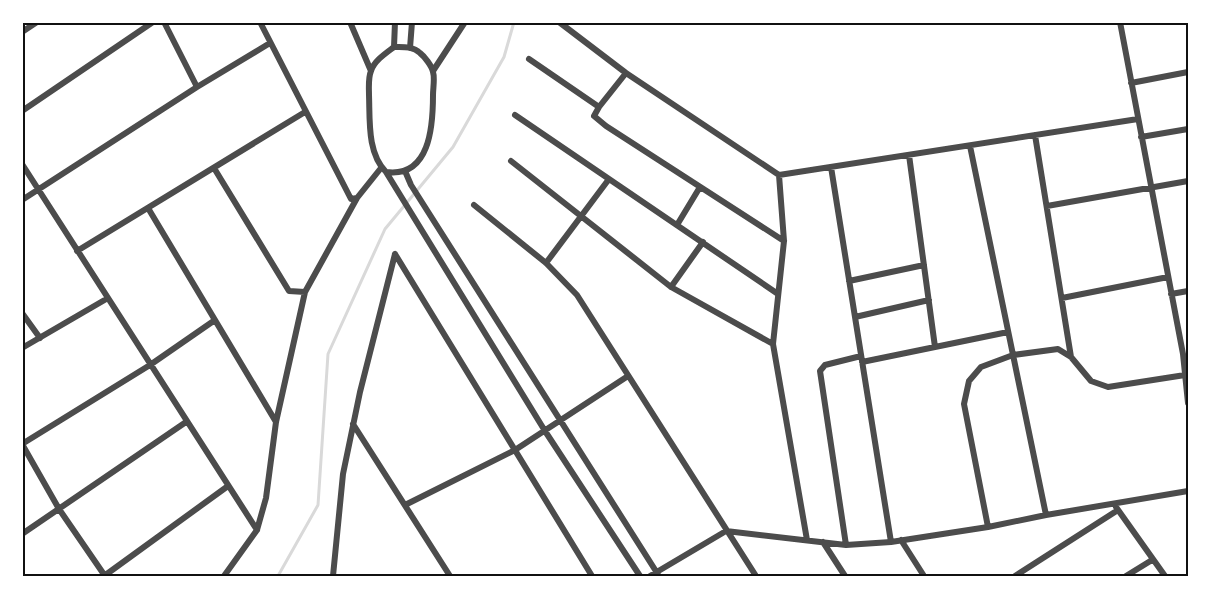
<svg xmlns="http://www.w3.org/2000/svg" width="1211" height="599" viewBox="0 0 1211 599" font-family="'Noto Sans',sans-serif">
	<rect width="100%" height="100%" fill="#fff"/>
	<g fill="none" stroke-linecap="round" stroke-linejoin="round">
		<path stroke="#d9d9d9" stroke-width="3" d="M278,576L318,505L328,354L385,229L453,147L504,57L514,22"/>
		<path stroke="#4c4c4c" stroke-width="6" d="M164,22L197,87
			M260,22L351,199L357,198L381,168
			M350,22L371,71
			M559,22L626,73L779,175L1138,119
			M1120,22L1183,354L1188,403
			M22,32L37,22
			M394,47C403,47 413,46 420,53C424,56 432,66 433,72C435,78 433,88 433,95C433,126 430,178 386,172C367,153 370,120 369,95C369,88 368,78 371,71C374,61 386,53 394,47Z
			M394,47L395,22
			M410,48L412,22
			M529,59L599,107
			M433,71L465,22
			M626,73L599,107L594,116L606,126L784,241
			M1131,83L1188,72
			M22,111L153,22
			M515,115L778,294
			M1035,135L1071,357
			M1141,137L1188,129
			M970,146L1046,515
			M909,155L935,347
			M511,161L671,287L773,344
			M22,164L257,530
			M831,167L891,542
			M214,168L289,291L305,292
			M405,171L411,185L659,576
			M386,172L545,431L640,576
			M779,175L784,241L773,344L807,540
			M22,200L197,87L270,43
			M474,205L546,263L577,295L756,576
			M1047,206L1188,181
			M148,208L276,422
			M677,225L700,187
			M77,251L305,112
			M395,254L592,576
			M546,263L609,179
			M849,281L924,265
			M671,287L703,242
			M1171,294L1188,291
			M1062,298L1168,277
			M22,313L40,338
			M855,317L929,300
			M22,348L108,298
			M862,362L1008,332
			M353,424L450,576
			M22,444L150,365L215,320
			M22,444L59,509L105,576
			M405,505L515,450L628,376
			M1116,507L1165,576
			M988,527L964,404L969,381L981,367L1013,355L1058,349L1071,357L1091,381L1108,387L1185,375
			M22,534L186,422
			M901,540L924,576
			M823,542L845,576
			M846,545L820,371L825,365L861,356
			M104,576L228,486
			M224,576L257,530L266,498L276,422L305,292L357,198
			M333,576L343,474L360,392L395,254
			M650,576L726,531L846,545L891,542L988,527L1046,515L1188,491
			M1015,576L1118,510
			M1126,576L1152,560"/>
	</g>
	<rect width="1211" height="599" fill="none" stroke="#ffffff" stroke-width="48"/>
	<rect x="24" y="24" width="1163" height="551" fill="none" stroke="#111" stroke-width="2"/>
</svg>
